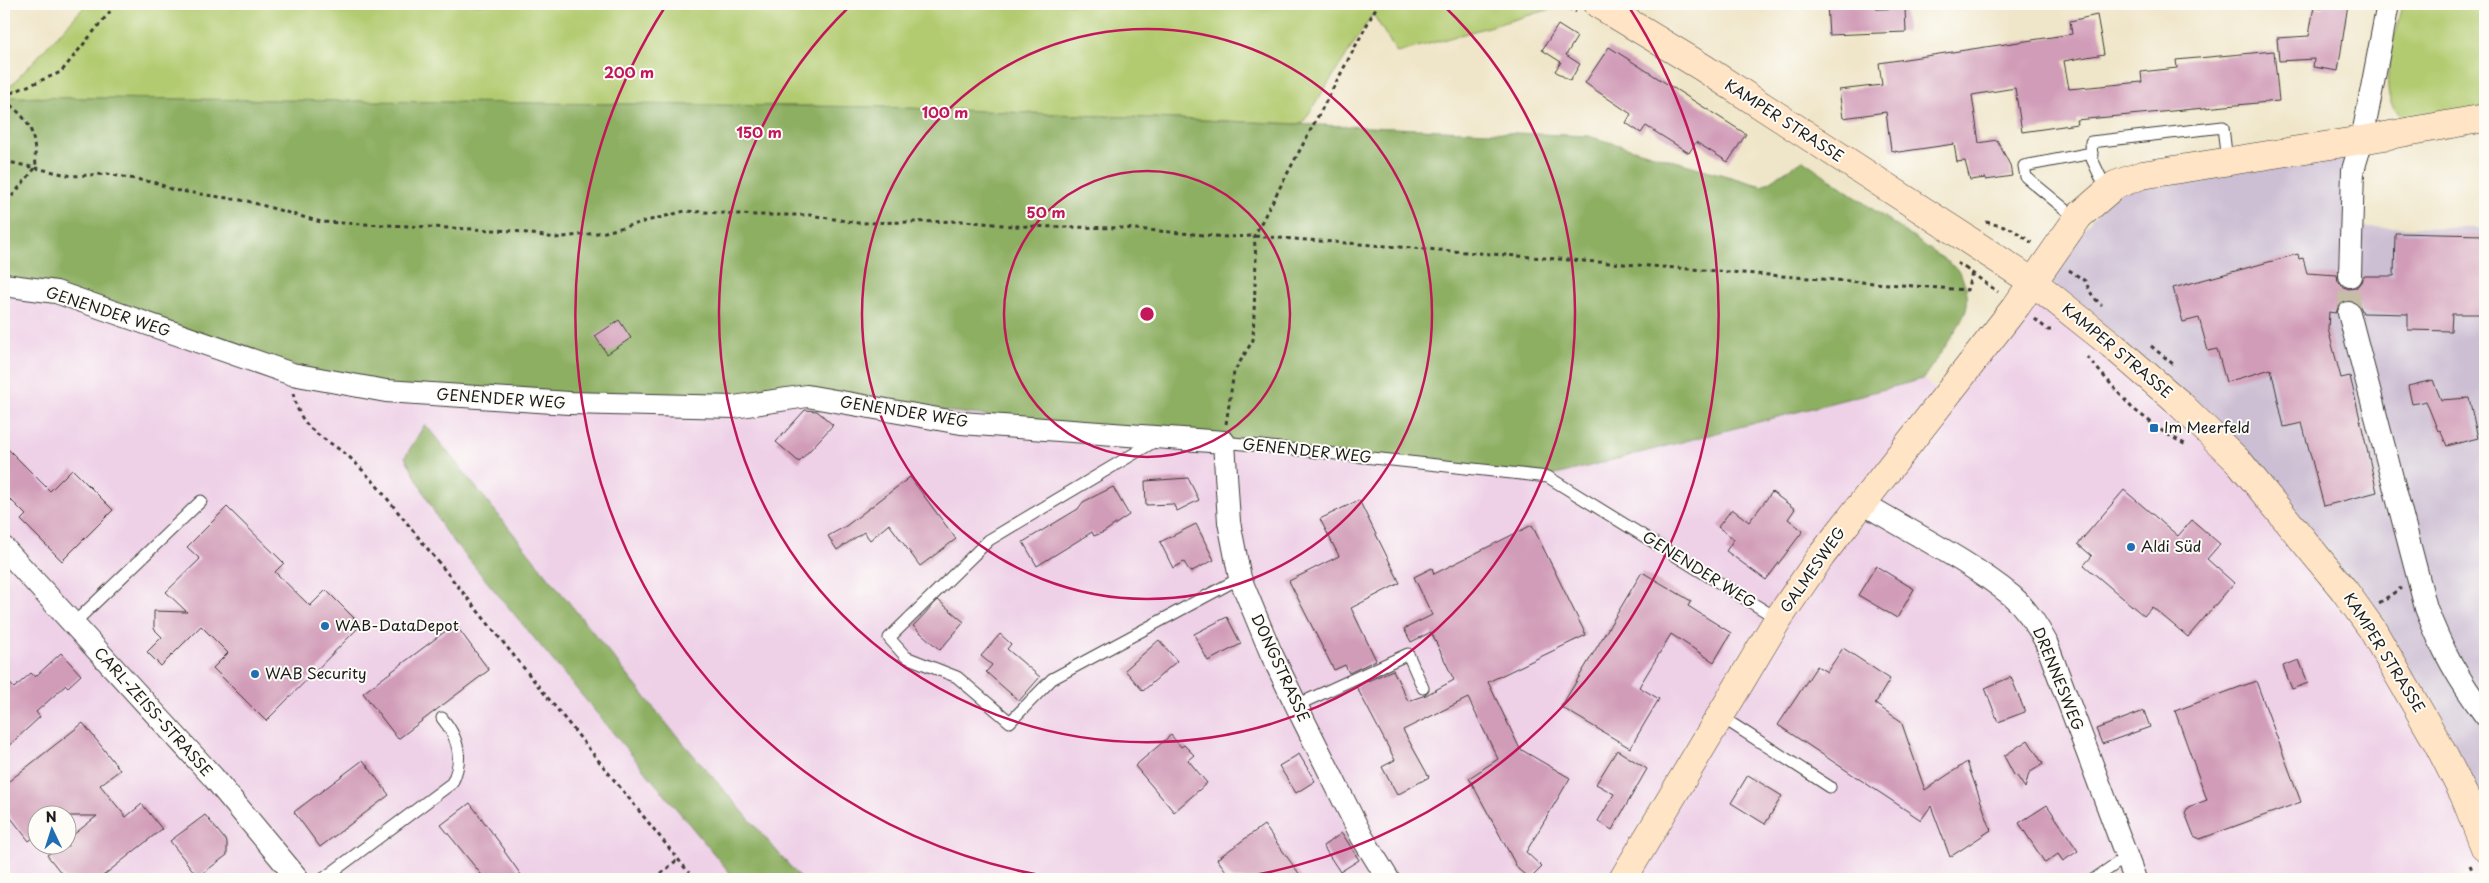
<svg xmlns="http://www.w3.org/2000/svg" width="2489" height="883" viewBox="0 0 2489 883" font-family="'Playpen Sans',sans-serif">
	<rect width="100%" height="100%" fill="#fdfcf7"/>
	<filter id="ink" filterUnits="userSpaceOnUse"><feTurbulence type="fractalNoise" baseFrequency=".02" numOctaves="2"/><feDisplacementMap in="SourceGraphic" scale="10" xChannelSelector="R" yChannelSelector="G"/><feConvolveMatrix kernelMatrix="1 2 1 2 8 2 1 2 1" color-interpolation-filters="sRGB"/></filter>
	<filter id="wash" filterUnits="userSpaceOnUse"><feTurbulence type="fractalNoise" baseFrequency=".0096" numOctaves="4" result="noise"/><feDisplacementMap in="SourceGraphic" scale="20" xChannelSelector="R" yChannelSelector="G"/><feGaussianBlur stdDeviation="1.12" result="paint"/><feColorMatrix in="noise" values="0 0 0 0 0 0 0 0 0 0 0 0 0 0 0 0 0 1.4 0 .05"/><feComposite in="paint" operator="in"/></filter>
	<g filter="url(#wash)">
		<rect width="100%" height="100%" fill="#efe5c8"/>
		<path fill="#eed0e7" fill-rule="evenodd" d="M2033,288L2079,318L2302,537L2464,795L2485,787V879H4V293L807,396L1548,477L1923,379L1946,400ZM38,816H68V846H38Z"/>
		<path fill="#ccbed3" d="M2344,145L2346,227L2485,228V787L2464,795L2437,742L2240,463L2033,288L2122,184Z"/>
		<path fill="#b2cb70" stroke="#677446" d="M87,4H1561L1565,5L1397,53L1373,14L1302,124L882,107L4,97V93Z
			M2402,4H2485V107C2465,111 2442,119 2421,120C2364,121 2396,35 2402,4Z"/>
		<path fill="#8daf62" stroke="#54663f" d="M4,97L882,107L1588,136L1762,186L1803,160L1955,267C1965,279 1970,294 1966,310C1963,323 1932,365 1923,379L1548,477L807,396L734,407L386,391L4,285Z
			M425,424L671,729L801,879H735L444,530L405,457Z"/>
		<g id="blocks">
			<path fill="#d19cb8" d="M1827,4H1877V9L1905,8L1906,32L1829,35Z
				M2323,4H2348L2338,71L2313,67L2314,59L2279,61L2277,38L2309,36L2314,6L2323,8Z
				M2097,15L2104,54L2064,61L2069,89L2142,82L2141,72L2177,68L2176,60L2274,51L2279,101L2076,120L2077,124L2022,132L2015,88L1972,95L1979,143L1997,140L2010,165L2012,176L1986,180V178L1970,180L1965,161L1957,162L1954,144L1899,152L1891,150L1886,112L1843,118L1839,90L1882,85L1879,63L2072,34L2070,21Z
				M1558,25L1577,37L1566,55L1580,64L1570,81L1555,71L1561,62L1542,50Z
				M1609,47L1746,134L1728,162L1696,142L1689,153L1646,126L1641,133L1626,123L1631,114L1585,83Z
				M2395,233L2485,235V314H2452L2451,331L2408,330V314L2363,313L2359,304L2352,300L2340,303L2336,313L2329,312L2328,329L2341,378L2350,376L2377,492L2324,506L2302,423L2284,427L2271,369L2226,382L2217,349L2208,351L2199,318L2183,322L2173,288L2298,254L2299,259L2303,258L2307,273L2337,275L2338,282L2343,287L2349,289L2356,288L2361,282L2363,276H2394Z
				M619,320L631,338L607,354L595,336Z
				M2433,380L2441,400L2469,398L2478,438L2447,446L2440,430L2438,431L2426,401L2412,404L2408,386Z
				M805,410L817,411L833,425L799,462L776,442Z
				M4,445L50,491L72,469L113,510L62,561L21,520L26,515L9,498L4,497Z
				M910,477L956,539L920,566L889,524L870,540L864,532L837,550L828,536L846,526Z
				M1188,478L1199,500L1177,511L1173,504L1146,505L1145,481Z
				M1113,487L1129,515L1104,532L1094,536L1092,532L1037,566L1023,542L1078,509L1083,502Z
				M2124,490L2178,536L2192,520L2220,544L2207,559L2234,583L2188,637L2152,607L2144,616L2084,565L2092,556L2078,544Z
				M1772,492L1795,509L1788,519L1803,531L1766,580L1726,551L1734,539L1718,527L1732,509L1749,522Z
				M1359,500L1400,583L1351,608L1376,660L1349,673L1345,665L1334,670L1289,581L1339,556L1320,519Z
				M227,507L284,563L275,572L310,606L326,590L361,625L266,721L213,668L228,653L201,626L161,666L147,652L162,637L154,629V611L187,612L166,592L200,559L187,547Z
				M1196,524L1214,560L1190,572L1184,562L1173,568L1160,542Z
				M1532,525L1586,635L1488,682L1520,749L1570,778L1526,852L1542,867L1530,879L1518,869L1469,778L1498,759L1468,698L1403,730L1429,777L1397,795L1382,767L1395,760L1356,686L1393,670L1408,701L1426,695L1454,680L1431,632L1411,642L1404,629L1432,615L1414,577L1432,568L1434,574Z
				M1876,566L1914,589L1897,618L1858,595Z
				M1642,572L1691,601L1688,606L1731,633L1714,662L1671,634L1639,687L1659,699L1630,748L1561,707Z
				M938,600L964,622L940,650L913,626Z
				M1227,617L1241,644L1208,661L1194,634Z
				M455,624L489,670L398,739L363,693Z
				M1000,634L1011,644L1007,649L1040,677L1019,701L986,672L992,665L981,656Z
				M1159,640L1177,661L1143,691L1125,670Z
				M1843,648L1890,679L1875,704L1901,721L1925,790L1967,762L1991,830L1950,857L1931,806L1921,820L1778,725L1817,666L1827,672Z
				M61,653L81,675L68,687L66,685L36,712L40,717L4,750V677L14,688L31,673L35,677Z
				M2299,660L2308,683L2292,689L2283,666Z
				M2011,677L2025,712L1998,722L1985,688Z
				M2256,681L2301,802L2200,839L2194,836L2185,813L2188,807L2207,800L2175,711Z
				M2144,711L2150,727L2102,744L2096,729Z
				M83,723L120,770L100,785L126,817L142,804L162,829L99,879H66L47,855L59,846H68V839L97,816H38V834L29,841L4,809V785Z
				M1171,735L1181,747L1184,745L1194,755L1188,760L1207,783L1174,812L1135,766Z
				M2028,740L2043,764L2029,773L2025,788L2017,776L2014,775L2004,756Z
				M1617,750L1647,769L1612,830L1598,821L1614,794L1596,784Z
				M1299,754L1315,781L1296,793L1279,766Z
				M363,760L389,795L320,847L294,812Z
				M1748,775L1782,796L1765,824L1731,803Z
				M470,803L505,850L504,851L524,879H485L441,825Z
				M2047,805L2078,851L2063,861L2058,854L2045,863L2019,823Z
				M205,815L227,842V855L198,877L170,841Z
				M1264,825L1303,879H1232L1217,859Z
				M1342,833L1359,860L1340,872L1323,846Z"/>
		</g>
	</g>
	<g filter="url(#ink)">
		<use href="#blocks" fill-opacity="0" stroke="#3c3a36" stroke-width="1"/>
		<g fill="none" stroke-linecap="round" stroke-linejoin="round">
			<path stroke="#c5bda6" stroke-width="22" stroke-dasharray="22 11" stroke-linecap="butt" d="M2349,313L2350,276"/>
			<defs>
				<path id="lane" d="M2107,191L2092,159L2091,142L2223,127L2227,162
					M2077,219L2026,177L2024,166L2092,153
					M1157,440L989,540L889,638L906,657L957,677L1010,722L1052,679L1240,578
					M1224,442L1548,477L1778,619
					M73,624L201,501
					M1297,705L1408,654L1423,688
					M1720,716L1830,787
					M323,879L452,783C464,759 459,738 442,718
					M2094,879L2126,857"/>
				<path id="street" d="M2350,276L2353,170L2362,140L2388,4
					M4,285L56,292L292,374L386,391L569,403L734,407L807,396L961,423L1224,442L1229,522L1240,578L1271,653L1304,721L1362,837L1388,879
					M2349,313L2426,608C2442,650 2458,679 2485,715
					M1861,502C1909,531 1969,561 2012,596C2026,608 2037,625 2046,642L2135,879
					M4,548L213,777L298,879"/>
				<path id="secondary" d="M1598,4L1702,67L2033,282L2112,345L2181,405L2240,463L2344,590L2372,629L2437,742L2464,795L2485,848
					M1623,879L1778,619L1821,556L2017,305L2079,216L2115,185L2142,175L2362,140L2485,118"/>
			</defs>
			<use href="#lane" stroke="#3c3a36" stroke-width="13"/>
			<use href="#street" stroke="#3c3a36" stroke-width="24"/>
			<use href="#secondary" stroke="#3c3a36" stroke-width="29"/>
			<path stroke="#3c3a36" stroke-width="3" stroke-dasharray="4 4" stroke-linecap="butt" d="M1561,4L1576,12
				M1647,4L1653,8
				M4,96L61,72L116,4
				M4,100C33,122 34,132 36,167L4,206
				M4,161L72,176L107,174L157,183L173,190L247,201L321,222L515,231L555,238L605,232L685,211L756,215H810L858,223L964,221L1012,226L1124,228L1227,237L1254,236L1967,290L1972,273
				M1986,222L2012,229L2032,243
				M1957,263L1965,268
				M1965,268L1998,292
				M2069,270L2085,281L2093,297L2102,305
				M2035,319L2048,330H2055
				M2151,346L2173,364
				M2087,357L2132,408L2165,433L2188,446
				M293,393C301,432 321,434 348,456C357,464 365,473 373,481L694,879
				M1226,424L1234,372L1253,340L1256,258L1254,236L1378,4
				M2379,603L2401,588
				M2470,865L2476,879
				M655,879L678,859"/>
			<use href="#lane" stroke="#fff" stroke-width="11"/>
			<use href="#street" stroke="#fff" stroke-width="22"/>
			<use href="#secondary" stroke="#ffe4c6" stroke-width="28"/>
		</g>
	</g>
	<g fill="none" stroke="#c2185b" stroke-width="2.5">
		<circle cx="1147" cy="314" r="143"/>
		<circle cx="1147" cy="314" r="285"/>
		<path d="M1444 6A428 428 0 1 1 850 6"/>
		<path d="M1063 879A571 571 0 0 1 665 7M1629 7A571 571 0 0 1 1231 879"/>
	</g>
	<g fill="#1f6fb2" stroke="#fdfcf7" stroke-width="2">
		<rect x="2149" y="423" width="10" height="10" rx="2.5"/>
		<circle cx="2131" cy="547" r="5"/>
		<circle cx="325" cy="626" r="5"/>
		<circle cx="255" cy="674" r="5"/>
	</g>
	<g text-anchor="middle" stroke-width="4" stroke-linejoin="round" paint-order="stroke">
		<g font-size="15" fill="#1c1c1c" stroke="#fdfcf7">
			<text transform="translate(1784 121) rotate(33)" y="5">KAMPER STRASSE</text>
			<text transform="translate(108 312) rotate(18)" y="5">GENENDER WEG</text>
			<text transform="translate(2117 351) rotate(40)" y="5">KAMPER STRASSE</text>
			<text transform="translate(501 399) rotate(4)" y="5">GENENDER WEG</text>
			<text transform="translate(904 412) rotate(9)" y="5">GENENDER WEG</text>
			<text transform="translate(1307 451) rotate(6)" y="5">GENENDER WEG</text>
			<text transform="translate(1699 570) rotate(32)" y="5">GENENDER WEG</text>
			<text transform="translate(1813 570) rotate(-55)" y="5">GALMESWEG</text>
			<text transform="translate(2384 653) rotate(58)" y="5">KAMPER STRASSE</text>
			<text transform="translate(1280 668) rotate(65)" y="5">DONGSTRASSE</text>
			<text transform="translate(2058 679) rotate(68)" y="5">DRENNESWEG</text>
			<text transform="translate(153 712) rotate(48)" y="5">CARL-ZEISS-STRASSE</text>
		</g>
		<g font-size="15" fill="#1c1c1c" stroke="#fdfcf7" text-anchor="start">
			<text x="2164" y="433">Im Meerfeld</text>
			<text x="2141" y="552">Aldi Süd</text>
			<text x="335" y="631">WAB-DataDepot</text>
			<text x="265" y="679">WAB Security</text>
		</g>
	</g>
	<circle cx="1147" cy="314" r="8" fill="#c2185b" stroke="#fdfcf7" stroke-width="2.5"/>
	<g font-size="15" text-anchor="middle" font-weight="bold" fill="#c2185b" stroke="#fdfcf7" stroke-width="4" stroke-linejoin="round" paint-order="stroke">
		<text x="629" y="78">200 m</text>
		<text x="945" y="118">100 m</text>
		<text x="759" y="138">150 m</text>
		<text x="1046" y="218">50 m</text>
	</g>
	<rect width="2489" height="883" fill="none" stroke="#fdfcf7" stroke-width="20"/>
	<g transform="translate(52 830) rotate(356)"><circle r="24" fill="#fdfcf7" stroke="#a3a29f"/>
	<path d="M0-4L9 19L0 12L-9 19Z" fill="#1f6fb2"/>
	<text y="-8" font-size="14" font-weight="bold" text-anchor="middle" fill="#1c1c1c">N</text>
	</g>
</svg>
